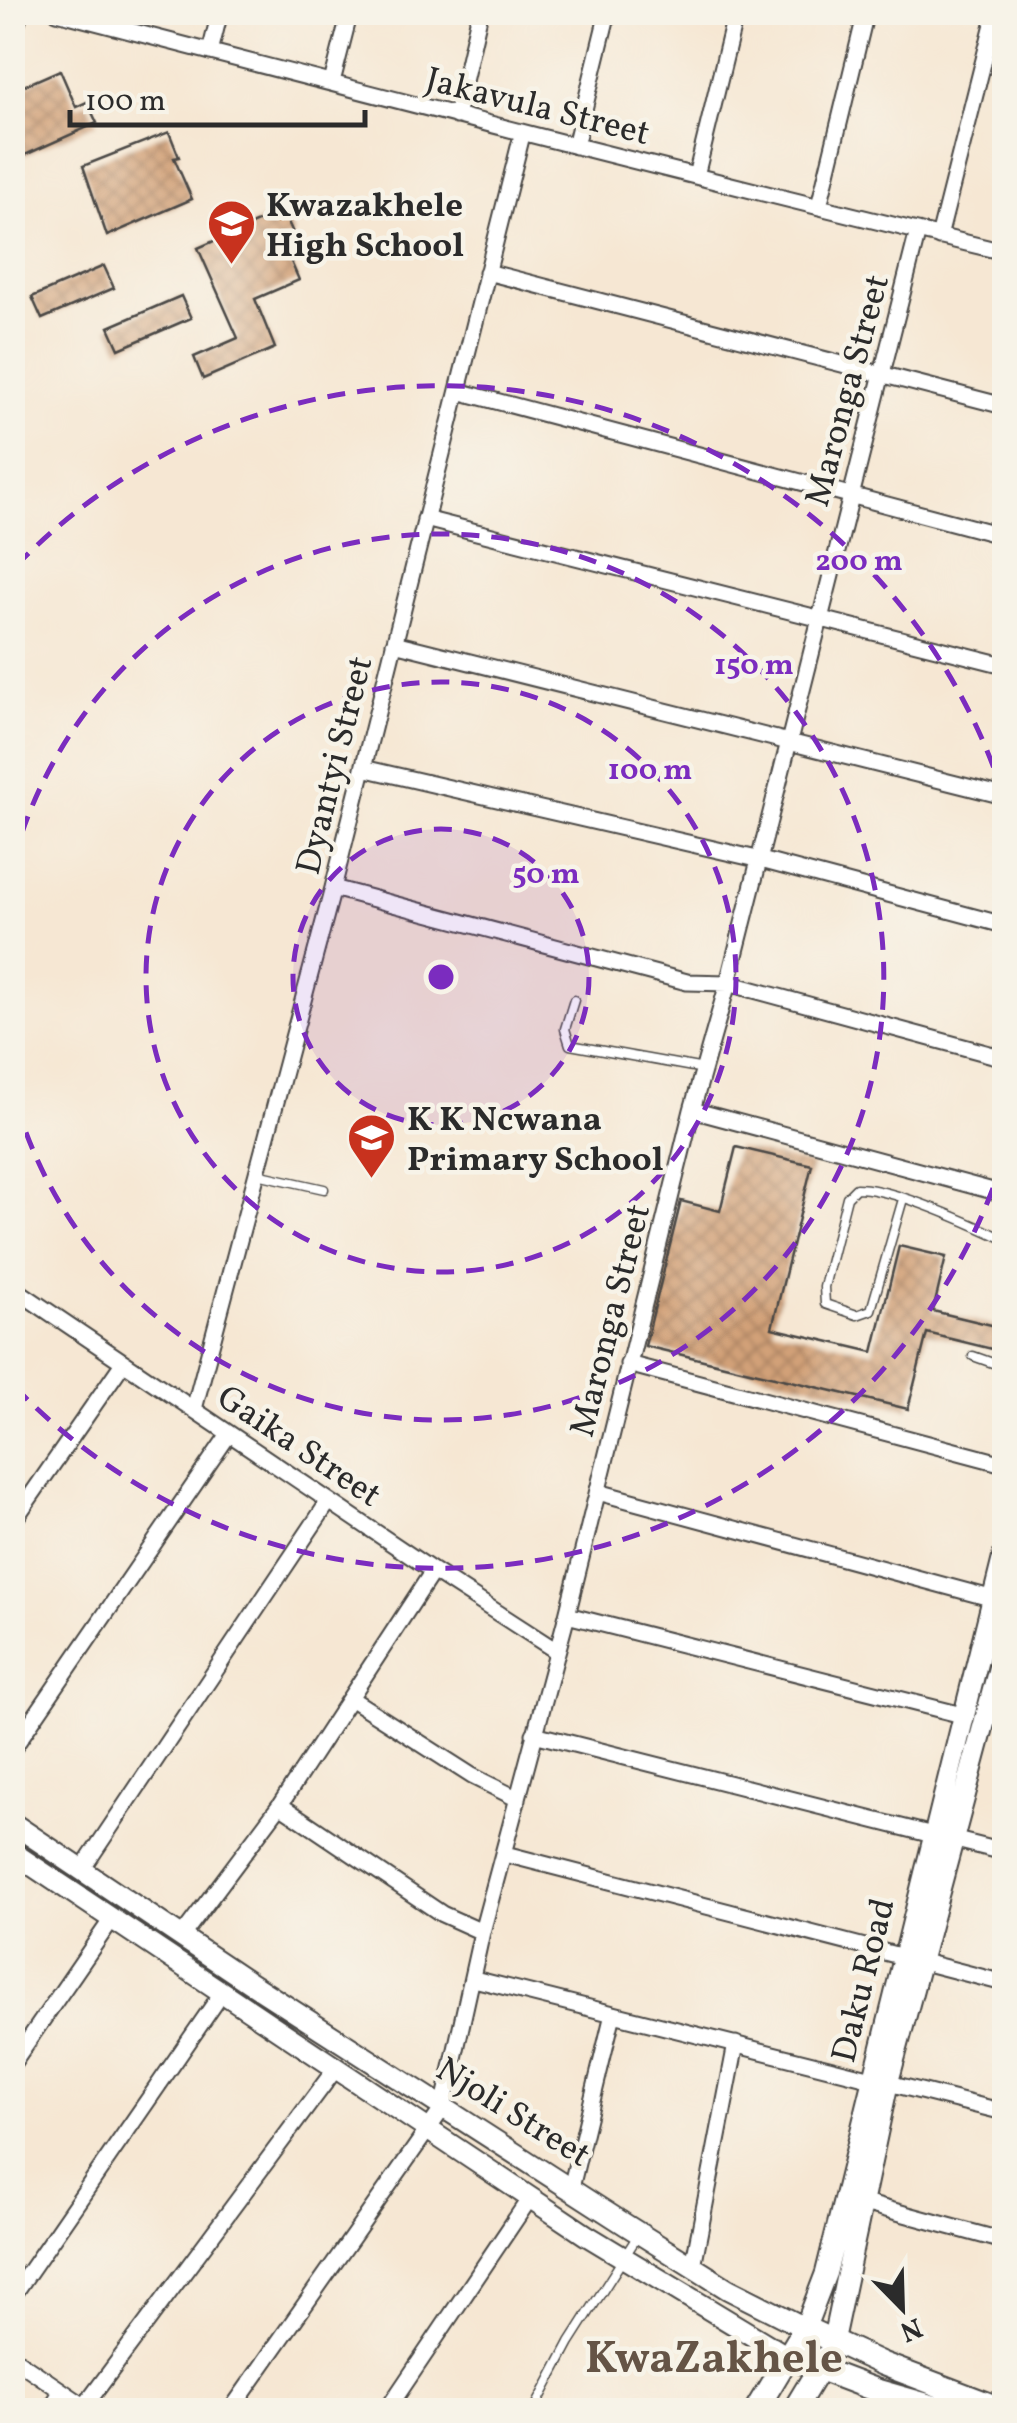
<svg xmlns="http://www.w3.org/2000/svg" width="1017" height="2423" viewBox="0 0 1017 2423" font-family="Vollkorn,serif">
	<defs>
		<pattern id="building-cross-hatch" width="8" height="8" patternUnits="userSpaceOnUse" patternTransform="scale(2.5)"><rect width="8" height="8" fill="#d2a178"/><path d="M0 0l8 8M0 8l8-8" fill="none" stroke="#ab8363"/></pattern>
	</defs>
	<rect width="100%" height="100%" fill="#f7f3e8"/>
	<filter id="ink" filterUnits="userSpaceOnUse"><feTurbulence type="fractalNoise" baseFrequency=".01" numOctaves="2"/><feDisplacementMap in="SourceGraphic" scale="20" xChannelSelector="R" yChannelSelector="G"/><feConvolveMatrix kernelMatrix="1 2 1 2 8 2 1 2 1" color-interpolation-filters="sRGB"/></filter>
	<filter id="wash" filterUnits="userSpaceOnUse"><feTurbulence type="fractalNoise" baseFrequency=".0048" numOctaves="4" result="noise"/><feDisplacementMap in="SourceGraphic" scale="40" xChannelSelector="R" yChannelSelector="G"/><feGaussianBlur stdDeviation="2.25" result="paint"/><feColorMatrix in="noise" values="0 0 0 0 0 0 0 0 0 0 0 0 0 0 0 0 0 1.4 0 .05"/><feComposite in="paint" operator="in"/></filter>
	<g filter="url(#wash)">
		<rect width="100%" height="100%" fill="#f6e7d3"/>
		<g id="blocks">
			<path fill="url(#building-cross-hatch)" d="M60,70L76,107L87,102L97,123L25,155L12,127V91Z
				M169,132L179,157L174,158L192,199L107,236L83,166Z
				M283,211L294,235L282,241L299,280L255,299L275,348L203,379L194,357L238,338L198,248Z
				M104,266L114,288L42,319L32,297Z
				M181,296L191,318L119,349L109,327Z
				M736,1147L812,1165L772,1328L873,1352L899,1246L946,1257L933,1311L1004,1328V1352L927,1333L908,1409L645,1346L681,1201L720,1211Z"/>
		</g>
	</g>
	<g filter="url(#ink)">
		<use href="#blocks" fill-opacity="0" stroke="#494744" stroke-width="2.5"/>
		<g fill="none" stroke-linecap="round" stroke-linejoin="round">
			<defs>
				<path id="service" d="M12,46L25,12
					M574,1000L565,1029L570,1045L704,1069
					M257,1174L324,1189
					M903,1199L871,1310L857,1315L825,1304L824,1287L847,1197L856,1188C893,1188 970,1223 1004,1239
					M973,1356L1004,1367
					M534,2410L570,2342L637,2237"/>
				<path id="minor" d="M57,12C372,94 688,176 1004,252
					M210,52L220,12
					M332,82L350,12
					M456,116L480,12
					M575,146L608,12
					M696,176L736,12
					M819,206L866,12
					M939,237L996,12
					M487,272L1004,406
					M458,391L1004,536
					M425,519L1004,665
					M394,643L1004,796
					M363,768L757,859L1004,925
					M333,888L687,982L728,983L1004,1058
					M692,1110L1004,1194
					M12,1287L433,1571L555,1650
					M628,1364L1004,1464
					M194,1409L333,888L522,135
					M598,1492L994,1599
					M12,1523L123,1363
					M567,1615L966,1716
					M350,1698L472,1776L518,1799
					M534,1734L933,1835
					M12,1750L229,1434
					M280,1805L442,1914L482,1932
					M952,1839L1004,1852
					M505,1854L1004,1983
					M81,1871L329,1501
					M181,1937L280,1805L433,1571
					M474,1979L1004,2112
					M12,2064L112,1919
					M571,2188L613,2014
					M864,2203L1004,2241
					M693,2266L736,2044
					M12,2297L222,1993
					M12,2357L90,2410
					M84,2407L336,2068
					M50,2410L61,2392
					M231,2410L443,2108L482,1932L567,1615L692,1110L728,983L918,231
					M387,2410L530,2198"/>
				<path id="tertiary" d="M12,1823L250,1983L626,2225L728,2289L805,2328L826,2273L1004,1554
					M12,1852L586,2235L788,2357
					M833,2340L888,2082L1004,1649"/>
				<path id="secondary" d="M788,2357L875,2390L945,2410
					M756,2410L805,2328L883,2364L1004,2410
					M794,2410L826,2357"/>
			</defs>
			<use href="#service" stroke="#494744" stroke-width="11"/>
			<use href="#minor" stroke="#494744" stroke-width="19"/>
			<use href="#tertiary" stroke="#494744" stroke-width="24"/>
			<use href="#secondary" stroke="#494744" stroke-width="26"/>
			<use href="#service" stroke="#fff" stroke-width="8"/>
			<use href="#minor" stroke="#fff" stroke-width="15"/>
			<use href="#tertiary" stroke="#fff" stroke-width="20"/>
			<use href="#secondary" stroke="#fff" stroke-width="22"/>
		</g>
	</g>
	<circle cx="441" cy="977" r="148" fill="#7b2cbf" fill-opacity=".12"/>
	<g fill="none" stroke="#7b2cbf" stroke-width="5" stroke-dasharray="18 12">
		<circle cx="441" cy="977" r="148"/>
		<circle cx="441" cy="977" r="295"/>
		<path d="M13 862A443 443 0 1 1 13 1092"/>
		<path d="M1003 1160A591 591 0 0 1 16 1388M16 566A591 591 0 0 1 1003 794"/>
	</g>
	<defs>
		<symbol id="school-pin" viewBox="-11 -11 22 30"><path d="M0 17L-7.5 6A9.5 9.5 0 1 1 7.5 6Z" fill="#c8321e" stroke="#f7f3e8"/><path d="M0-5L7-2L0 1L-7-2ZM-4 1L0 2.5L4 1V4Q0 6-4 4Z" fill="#fff"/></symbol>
	</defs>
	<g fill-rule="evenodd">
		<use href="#school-pin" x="204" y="196" width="55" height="75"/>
		<use href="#school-pin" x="344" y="1110" width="55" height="75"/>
	</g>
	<g text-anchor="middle" stroke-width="9" stroke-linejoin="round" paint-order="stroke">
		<g font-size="35" fill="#2b2b2b" stroke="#f7f3e8">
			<text transform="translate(538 105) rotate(14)" y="12">Jakavula Street</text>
			<text transform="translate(846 390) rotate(-75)" y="12">Maronga Street</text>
			<text transform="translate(333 765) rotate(-76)" y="12">Dyantyi Street</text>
			<text transform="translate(609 1320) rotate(-76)" y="12">Maronga Street</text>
			<text transform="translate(300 1445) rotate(34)" y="12">Gaika Street</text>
			<text transform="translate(862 1980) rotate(-76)" y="12">Daku Road</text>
			<text transform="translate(514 2111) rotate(32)" y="12">Njoli Street</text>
		</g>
		<g font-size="35" font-weight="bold" fill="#2b2b2b" stroke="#f7f3e8" text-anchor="start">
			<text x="266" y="216">Kwazakhele<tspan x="266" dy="40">High School</tspan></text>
			<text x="407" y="1130">K K Ncwana<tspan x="407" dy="40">Primary School</tspan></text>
		</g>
		<g font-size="45" font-weight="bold" fill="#655446" stroke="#f7f3e8">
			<text x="714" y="2372">KwaZakhele</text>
		</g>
	</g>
	<circle cx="441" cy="977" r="15" fill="#7b2cbf" stroke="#f7f3e8" stroke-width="5"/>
	<g font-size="30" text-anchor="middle" font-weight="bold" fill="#7b2cbf" stroke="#f7f3e8" stroke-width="9" stroke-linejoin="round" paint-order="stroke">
		<text x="859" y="570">200 m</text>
		<text x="754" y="674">150 m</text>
		<text x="650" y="779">100 m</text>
		<text x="546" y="883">50 m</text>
	</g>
	<rect width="1017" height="2423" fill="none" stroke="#f7f3e8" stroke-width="50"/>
	<g transform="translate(902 2308) rotate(157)" stroke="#f7f3e8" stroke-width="8" paint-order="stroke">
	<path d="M0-8L18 38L0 25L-18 38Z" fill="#2b2b2b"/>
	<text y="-15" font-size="28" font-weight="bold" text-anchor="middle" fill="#2b2b2b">N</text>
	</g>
	<path d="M70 110v15h295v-15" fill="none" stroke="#2b2b2b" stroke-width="5"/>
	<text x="85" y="110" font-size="30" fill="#2b2b2b" stroke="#f7f3e8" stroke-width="8" paint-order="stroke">100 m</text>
</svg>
